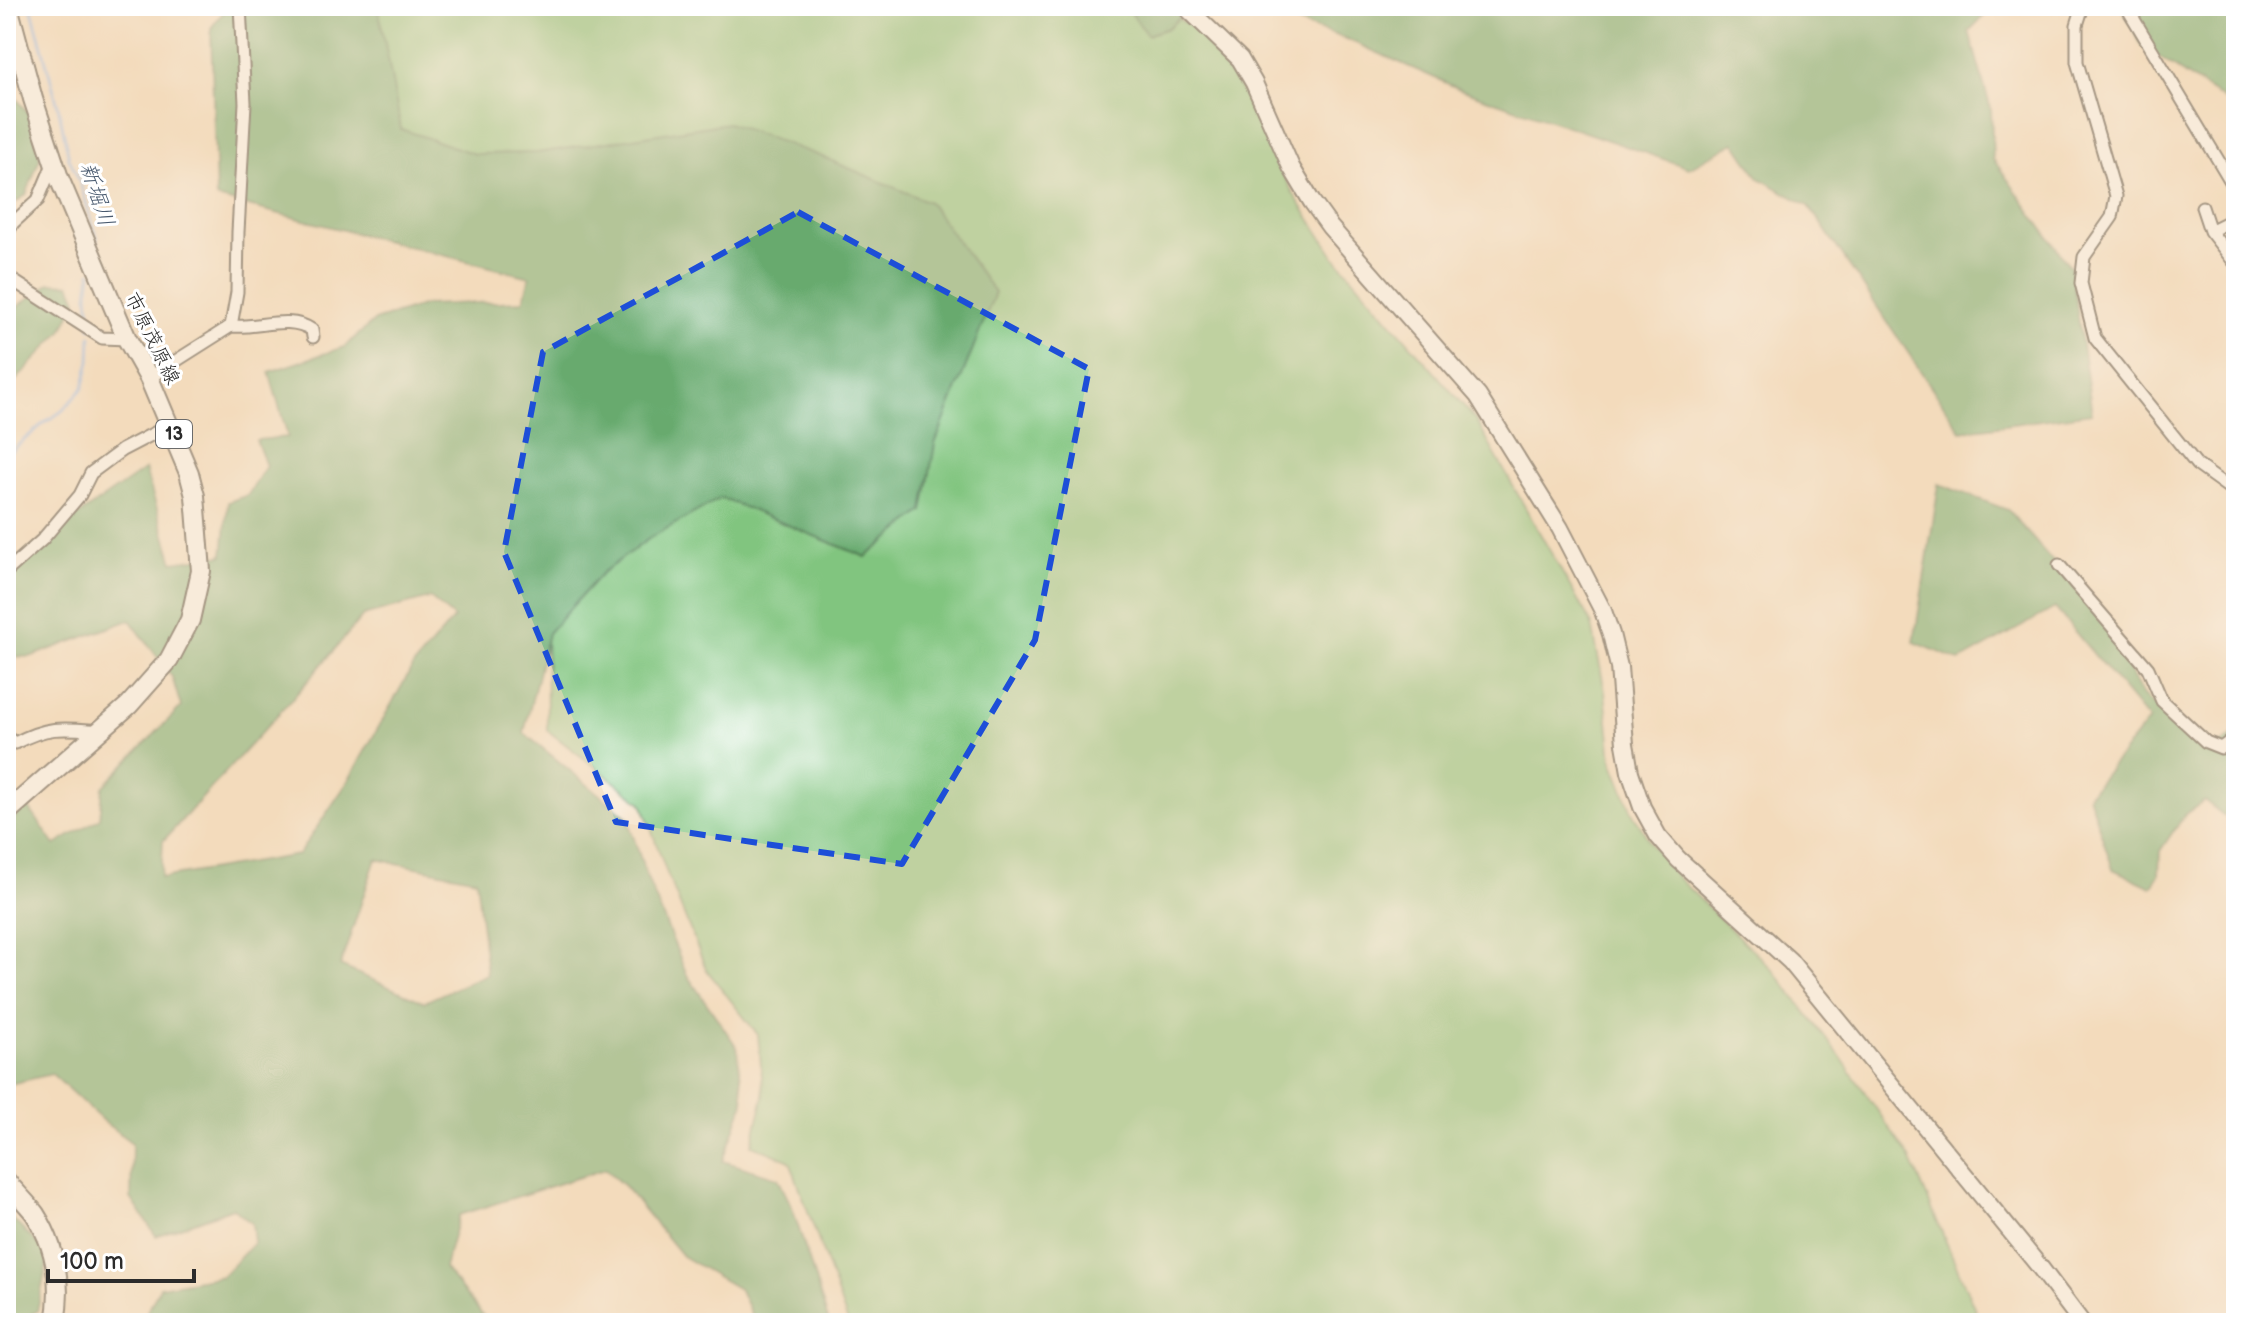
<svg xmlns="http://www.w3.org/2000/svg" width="2242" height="1329" viewBox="0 0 2242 1329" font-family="'Balsamiq Sans','Klee One',sans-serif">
	<rect width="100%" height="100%" fill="#fff"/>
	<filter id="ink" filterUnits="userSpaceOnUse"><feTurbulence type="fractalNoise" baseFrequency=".0125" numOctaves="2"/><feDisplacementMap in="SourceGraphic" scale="16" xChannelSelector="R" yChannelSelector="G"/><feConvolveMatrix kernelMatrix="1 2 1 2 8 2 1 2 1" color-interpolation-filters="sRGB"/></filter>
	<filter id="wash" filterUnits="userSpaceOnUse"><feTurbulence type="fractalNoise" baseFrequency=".006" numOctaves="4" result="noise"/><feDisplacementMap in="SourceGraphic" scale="32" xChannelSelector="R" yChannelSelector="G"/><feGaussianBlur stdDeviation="1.8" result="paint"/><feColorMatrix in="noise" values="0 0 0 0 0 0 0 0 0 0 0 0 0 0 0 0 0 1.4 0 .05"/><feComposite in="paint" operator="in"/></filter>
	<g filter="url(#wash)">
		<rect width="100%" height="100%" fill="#f3dbbc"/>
		<path fill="#81c57f" stroke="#567855" stroke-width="2" d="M365,6H1152L1192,26L1240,88L1293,193L1335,257L1475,419L1592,625L1605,692L1612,761L1632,812L1653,847L1678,878L1773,970L1840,1056L1910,1158L1981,1323H848L790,1161L752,1145L764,1096L758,1035L706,969L666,871L642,803L547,730L544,353L552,208L392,184Z"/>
		<path fill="#68aa6e" stroke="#4a6a4c" stroke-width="2" fill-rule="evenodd" d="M228,6H378L401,129L475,154L537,153L728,123L820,156L929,202L995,293L935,444L923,511L866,557L721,498L650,538L602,573L548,633L524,733L627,817L647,878L687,975L737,1047L744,1103L723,1161L778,1178L792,1207L829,1323H755L740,1290L682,1256L625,1187L605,1169L459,1215L444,1268L489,1323H141L160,1287L222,1276L254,1243L252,1224L233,1208L156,1236L131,1198L132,1143L104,1122L52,1074L6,1085V827L27,805L55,845L100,818L103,787L181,707L172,677L130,620L30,657L6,656V566L145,469L173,562L223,555L228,502L248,495L266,466L256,440L288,437L269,372L344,347L374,321L425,305L523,301L530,277L216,198L211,28ZM430,598L454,618L413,666L347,783L298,855L161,878L163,841L300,690L363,616ZM376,859L476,879L487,974L424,1002L340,966Z
			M1126,6H1192L1168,28L1147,35Z
			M1246,6H1994L1969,31L1991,110L1993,159L2071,268L2092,413L1961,431L1809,206L1759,178L1735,142L1689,168L1462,90L1344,38Z
			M2121,6H2236V115L2230,104L2142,46Z
			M6,86L31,116L40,158L26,195L6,209Z
			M50,283L70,284L77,300L62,331L6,391V315Z
			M1939,484L2008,510L2102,618L2143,696L2212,752L2236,733V825L2205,801L2185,814L2160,851L2159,875L2151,887L2113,869L2088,795L2149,720L2055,608L1960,661L1914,642Z
			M6,1213L49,1255L37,1311L16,1323H6Z"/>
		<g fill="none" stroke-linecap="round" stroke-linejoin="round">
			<path stroke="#7eafea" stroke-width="3" d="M31,6L58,106L69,158L79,180L97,237L96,245
				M91,328L88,295L91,272
				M6,455L43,424L62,411L83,388L90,361L91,336"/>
		</g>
	</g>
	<g filter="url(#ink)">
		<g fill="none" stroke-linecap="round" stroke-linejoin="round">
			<defs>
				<path id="street" d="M2083,6L2077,25V62L2116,196L2112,217L2084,257L2081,283L2095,338L2197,465L2236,493
					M2126,6L2236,190
					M2202,207L2210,231L2235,263
					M2210,231L2236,218
					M6,236L13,223L38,200L53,164
					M6,276L102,338L127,339
					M6,326V362
					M231,326L237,292L238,232L245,103L240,6
					M149,378L231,326C257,329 289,314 312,330L313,337
					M2059,565L2148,668L2162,701L2206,742L2221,748L2236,737
					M6,572L42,540L80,495L91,473L122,450L170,425
					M6,737L15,743C49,725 64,728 101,731"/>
				<path id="secondary" d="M1185,6L1240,59L1254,83L1291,167L1312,202L1330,227L1478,396L1560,528L1603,611L1611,634L1619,667L1625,744L1630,772L1642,807L1658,836L1678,859L1790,961L2039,1266L2082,1323"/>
				<path id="primary" d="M6,813L129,705L169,660L190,620L201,571L195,496L189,473L149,378L127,339L59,178L33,99L8,6
					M6,1181C15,1192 27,1203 35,1214C56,1247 62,1285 55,1323"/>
			</defs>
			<use href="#street" stroke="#494541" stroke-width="15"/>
			<use href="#secondary" stroke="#494541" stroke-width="20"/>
			<use href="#primary" stroke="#494541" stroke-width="22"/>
			<use href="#street" stroke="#fff" stroke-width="11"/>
			<use href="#secondary" stroke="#fff" stroke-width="16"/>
			<use href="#primary" stroke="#fff" stroke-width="18"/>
		</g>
	</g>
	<path d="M0 0H2242V1329H0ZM798,212L1089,369L1035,640L902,864L616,822L504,552L543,352Z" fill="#f3dbbc" fill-opacity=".55" fill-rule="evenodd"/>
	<path fill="none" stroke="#1d4ed8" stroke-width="6" stroke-dasharray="16 10" stroke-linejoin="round" d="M798,212L1089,369L1035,640L902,864L616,822L504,552L543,352Z"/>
	<g text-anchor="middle" stroke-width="6" stroke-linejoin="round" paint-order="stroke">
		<rect fill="#fff" stroke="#6b6b6b" stroke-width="2" x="156" y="420" width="36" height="28" rx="6"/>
		<g font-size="18" font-weight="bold" fill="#2b2b2b">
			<text x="174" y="440">13</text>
		</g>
		<g font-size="20" fill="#2b2b2b" stroke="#fff">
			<text transform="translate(153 338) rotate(64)" y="7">市原茂原線</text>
		</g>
		<g font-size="22" font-style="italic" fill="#48596e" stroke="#fff">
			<text transform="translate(98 194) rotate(72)" y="8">新堀川</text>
		</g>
	</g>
	<rect width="2242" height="1329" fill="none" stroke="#fff" stroke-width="32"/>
	<path d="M48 1269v12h146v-12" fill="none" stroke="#2b2b2b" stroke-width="4"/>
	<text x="60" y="1269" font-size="24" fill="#2b2b2b" stroke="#ffffff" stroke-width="6" paint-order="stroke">100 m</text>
</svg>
